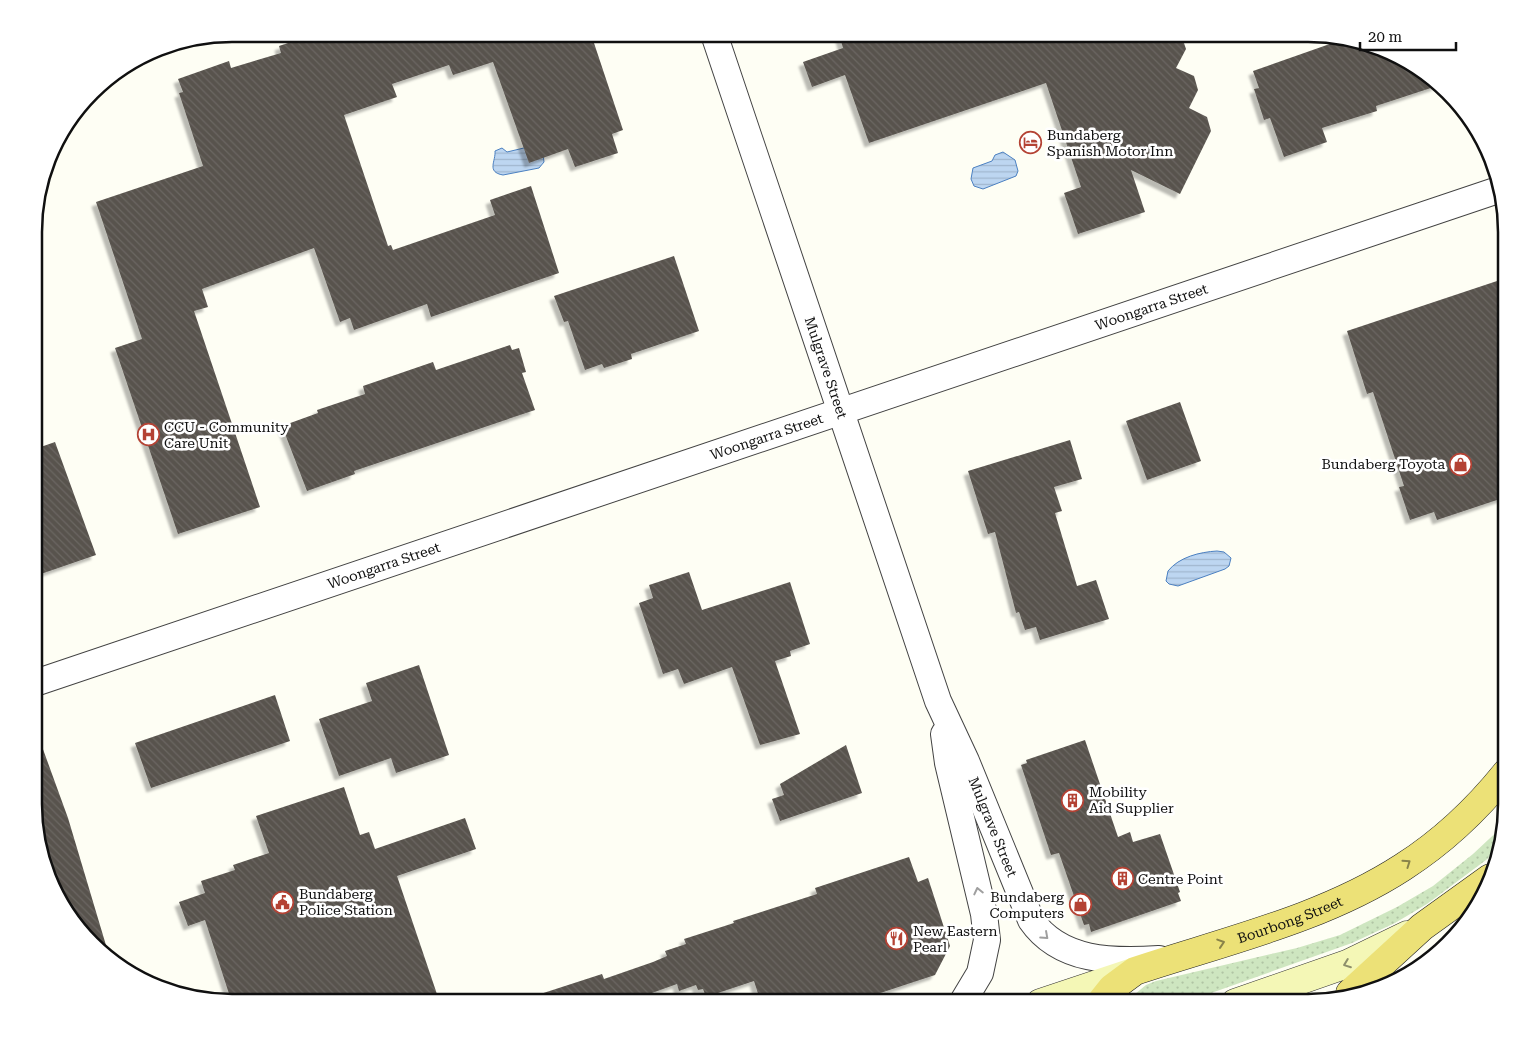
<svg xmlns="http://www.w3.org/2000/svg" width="1540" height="1037" viewBox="0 0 1540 1037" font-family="'Roboto Serif',serif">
	<defs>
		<pattern id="grass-dots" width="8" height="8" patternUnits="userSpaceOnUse" patternTransform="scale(1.25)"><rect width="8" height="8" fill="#cee6c0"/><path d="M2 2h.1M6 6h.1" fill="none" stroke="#b0c4a4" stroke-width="1.8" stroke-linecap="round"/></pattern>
		<pattern id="water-rules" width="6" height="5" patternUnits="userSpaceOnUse" patternTransform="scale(1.25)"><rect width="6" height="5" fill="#bdd6f1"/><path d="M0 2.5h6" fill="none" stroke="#a1b7ce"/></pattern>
		<pattern id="building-back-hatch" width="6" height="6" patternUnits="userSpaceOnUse" patternTransform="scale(1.25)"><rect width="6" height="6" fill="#58534d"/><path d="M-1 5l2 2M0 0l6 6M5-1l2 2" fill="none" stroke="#6b6762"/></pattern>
		<filter id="shadow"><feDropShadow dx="-4.5" dy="4.5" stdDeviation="1" flood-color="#0004"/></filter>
	</defs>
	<rect width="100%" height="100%" fill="#fefef4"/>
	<path fill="url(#grass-dots)" d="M1504,825L1500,847L1486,860L1427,904L1395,923L1352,943L1183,1003H1124L1146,985L1156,981L1297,948L1340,935L1397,907L1433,886L1473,854Z"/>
	<path fill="url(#water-rules)" stroke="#4b80c1" d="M528,147L543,154L544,162L539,168L503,175C486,172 496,161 495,151L502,148L507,152Z
		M1003,152L1015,160L1018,171L1016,176L983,189L974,186L971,179L973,168L992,161L995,155Z
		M1217,551L1224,552L1231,558L1229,566L1225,569L1178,586L1169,584L1166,581L1168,571C1179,557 1200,552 1217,551Z"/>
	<path fill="url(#building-back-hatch)" filter="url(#shadow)" d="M315,34H591L623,130L612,134L618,153L575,167L568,149L529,163L493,62L453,75L449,65L392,84L397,97L344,115L388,246L391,245L393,250L495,215L490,200L531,186L559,273L431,317L427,304L354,330L350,318L340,322L314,248L202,289L208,307L194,311L260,507L178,534L115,348L142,339L96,202L203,166L179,93L183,92L178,79L229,61L231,68L281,53L279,46Z
		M839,34H1181L1186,49L1176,68L1194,76L1198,90L1189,108L1207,117L1211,131L1180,194L1131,170L1145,212L1078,234L1064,193L1081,187L1046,83L869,143L845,75L812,87L803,62L843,48Z
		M1344,39L1371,44L1428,75L1437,86L1376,106L1377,111L1322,128L1327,142L1284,157L1270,118L1264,120L1254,89L1259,88L1253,71Z
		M674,256L699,331L631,354L632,359L604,368L602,364L585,370L568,321L564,322L554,296Z
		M1506,278V497L1437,520L1434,512L1410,520L1399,487L1404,486L1373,392L1367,394L1347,331Z
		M510,345L512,350L519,348L526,372L522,373L535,410L354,471L355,474L307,491L282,426L318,413L317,410L365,394L363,386L433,362L436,370Z
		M1180,402L1201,461L1147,480L1126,421Z
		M1070,440L1082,479L1054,487L1062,511L1055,513L1077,586L1096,580L1109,619L1040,640L1036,627L1025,630L1019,612L1016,613L995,532L988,534L968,471Z
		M55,442L96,555L35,576V449Z
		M689,572L702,610L790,582L810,644L790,651L791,656L775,661L800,734L760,745L732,667L684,684L678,669L663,674L639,603L653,598L649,585Z
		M419,665L449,755L396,773L391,758L339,776L319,719L372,701L366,683Z
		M275,695L290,741L151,788L135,743Z
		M1085,740L1118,837L1130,832L1133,842L1160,834L1180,892L1178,893L1181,901L1091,932L1089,924L1084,925L1059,853L1051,855L1021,765L1027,763L1026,760Z
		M40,741L68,818L111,962L60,903L35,830V742Z
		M846,745L862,793L780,821L772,799L784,795L780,784Z
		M344,787L360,835L369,832L375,849L465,818L476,849L397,876L440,1003H232L205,920L188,926L179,902L205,893L201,881L235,870L233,865L269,853L256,816Z
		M909,857L918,882L928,878L950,946L935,975L850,1003H761L754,981L706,997L703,989L698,990L696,985L679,991L677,984L624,1003H528V998L602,974L604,979L653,962L667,956L665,951L686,944L684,939L734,923L733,921L817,894L815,888Z"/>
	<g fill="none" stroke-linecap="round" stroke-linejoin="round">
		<defs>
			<g id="minor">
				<path id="s1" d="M714,34L938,701L966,761L1031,920C1060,962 1113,962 1159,959"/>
				<path id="s2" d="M35,683L1498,190"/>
				<path d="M944,734L948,763L984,914L987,940L980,973L962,1003"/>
			</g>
			<path id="secondary" d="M1040,1003L1133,972
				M1235,1003L1347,964L1407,935"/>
			<g id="primary">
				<path d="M1350,993L1422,927L1490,878"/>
				<path id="s3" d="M1100,1003L1112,988L1135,971C1225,941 1323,919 1403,867C1442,842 1477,809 1506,773"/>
			</g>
		</defs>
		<use href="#minor" stroke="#434343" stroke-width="28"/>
		<use href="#secondary" stroke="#323232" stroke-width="29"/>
		<use href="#primary" stroke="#212121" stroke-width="29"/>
		<use href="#minor" stroke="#fff" stroke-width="26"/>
		<use href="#secondary" stroke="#f4f7b6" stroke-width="28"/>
		<use href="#primary" stroke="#ece177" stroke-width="28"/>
	</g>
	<defs><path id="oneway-chevron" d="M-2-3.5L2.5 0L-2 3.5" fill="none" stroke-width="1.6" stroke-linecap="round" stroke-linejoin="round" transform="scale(1.25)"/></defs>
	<g stroke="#898349">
		<use href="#oneway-chevron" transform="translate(1407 863) rotate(-35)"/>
		<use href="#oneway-chevron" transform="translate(1221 943) rotate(-18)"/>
	</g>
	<g stroke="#9f9f9f">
		<use href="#oneway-chevron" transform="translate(978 891) rotate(-103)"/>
		<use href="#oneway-chevron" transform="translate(1045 936) rotate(42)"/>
	</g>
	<use stroke="#8d8f6b" href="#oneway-chevron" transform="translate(1347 964) rotate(159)"/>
	<defs>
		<symbol id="hotel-ring" viewBox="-11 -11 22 22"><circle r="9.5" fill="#fff" stroke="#b44234" stroke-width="1.5"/><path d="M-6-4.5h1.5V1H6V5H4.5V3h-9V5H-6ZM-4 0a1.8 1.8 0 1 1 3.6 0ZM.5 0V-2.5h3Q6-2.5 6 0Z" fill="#b44234"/></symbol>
		<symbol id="hospital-ring" viewBox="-11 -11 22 22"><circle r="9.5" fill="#fff" stroke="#b44234" stroke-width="1.5"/><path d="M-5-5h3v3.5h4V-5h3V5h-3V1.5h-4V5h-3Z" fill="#b44234"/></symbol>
		<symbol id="shop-ring" viewBox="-11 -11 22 22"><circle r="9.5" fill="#fff" stroke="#b44234" stroke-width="1.5"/><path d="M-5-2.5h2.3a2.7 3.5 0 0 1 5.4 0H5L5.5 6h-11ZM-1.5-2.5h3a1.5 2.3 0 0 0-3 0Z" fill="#b44234"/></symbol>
		<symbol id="building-ring" viewBox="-11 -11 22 22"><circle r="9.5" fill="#fff" stroke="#b44234" stroke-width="1.5"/><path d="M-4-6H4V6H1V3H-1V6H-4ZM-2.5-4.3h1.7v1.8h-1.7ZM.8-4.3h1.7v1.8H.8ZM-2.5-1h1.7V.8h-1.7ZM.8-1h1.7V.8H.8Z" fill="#b44234"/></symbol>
		<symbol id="civic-ring" viewBox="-11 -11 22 22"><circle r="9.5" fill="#fff" stroke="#b44234" stroke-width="1.5"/><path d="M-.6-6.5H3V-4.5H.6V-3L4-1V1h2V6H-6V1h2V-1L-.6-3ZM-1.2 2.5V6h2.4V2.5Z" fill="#b44234"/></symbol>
		<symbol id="restaurant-ring" viewBox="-11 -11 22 22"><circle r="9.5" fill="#fff" stroke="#b44234" stroke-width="1.5"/><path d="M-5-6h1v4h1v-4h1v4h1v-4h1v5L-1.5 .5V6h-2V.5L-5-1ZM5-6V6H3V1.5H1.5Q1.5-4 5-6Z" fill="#b44234"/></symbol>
	</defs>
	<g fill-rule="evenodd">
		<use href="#hotel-ring" x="1018" y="130" width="25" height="25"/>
		<use href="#hospital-ring" x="136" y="422" width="25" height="25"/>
		<use href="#shop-ring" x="1448" y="452" width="25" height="25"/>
		<use href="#building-ring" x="1060" y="788" width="25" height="25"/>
		<use href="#building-ring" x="1110" y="866" width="25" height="25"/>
		<use href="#civic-ring" x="270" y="890" width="25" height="25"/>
		<use href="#shop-ring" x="1068" y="892" width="25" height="25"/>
		<use href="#restaurant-ring" x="884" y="926" width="25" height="25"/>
	</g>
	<g text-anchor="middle" stroke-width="5" stroke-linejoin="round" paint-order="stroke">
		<g font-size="14" fill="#101010" stroke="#fff" text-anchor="start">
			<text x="1047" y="140">Bundaberg<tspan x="1047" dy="16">Spanish Motor Inn</tspan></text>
			<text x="164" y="432">CCU - Community<tspan x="164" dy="16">Care Unit</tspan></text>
			<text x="1445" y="469" text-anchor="end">Bundaberg Toyota</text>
			<text x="1089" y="797">Mobility<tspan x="1089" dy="16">Aid Supplier</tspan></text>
			<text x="1138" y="884">Centre Point</text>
			<text x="299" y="899">Bundaberg<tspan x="299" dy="16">Police Station</tspan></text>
			<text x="1064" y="902" text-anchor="end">Bundaberg<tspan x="1064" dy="16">Computers</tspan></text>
			<text x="913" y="936">New Eastern<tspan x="913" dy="16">Pearl</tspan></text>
		</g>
		<g font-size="14" fill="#101010" stroke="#fff">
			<text dy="5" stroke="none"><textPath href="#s2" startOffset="1178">Woongarra Street</textPath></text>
			<text dy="5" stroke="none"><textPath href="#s1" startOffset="352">Mulgrave Street</textPath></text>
			<text dy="5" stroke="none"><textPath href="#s2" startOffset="772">Woongarra Street</textPath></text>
			<text dy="5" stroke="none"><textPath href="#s2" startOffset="368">Woongarra Street</textPath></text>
			<text dy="5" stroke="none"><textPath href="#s1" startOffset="841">Mulgrave Street</textPath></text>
			<text dy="5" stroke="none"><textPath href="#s3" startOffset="211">Bourbong Street</textPath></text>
		</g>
	</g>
	<path d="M0 0H1540V1037H0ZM232 42H1308A190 190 0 0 1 1498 232V804A190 190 0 0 1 1308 994H232A190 190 0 0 1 42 804V232A190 190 0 0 1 232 42Z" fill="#fff" fill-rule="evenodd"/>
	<path fill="none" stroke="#101010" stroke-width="2.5" d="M232 42H1308A190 190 0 0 1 1498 232V804A190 190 0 0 1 1308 994H232A190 190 0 0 1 42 804V232A190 190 0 0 1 232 42Z"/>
	<path d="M1360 42v8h96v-8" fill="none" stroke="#101010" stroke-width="2.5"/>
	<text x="1368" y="42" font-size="15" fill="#101010" stroke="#ffffff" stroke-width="4" paint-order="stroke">20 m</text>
</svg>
